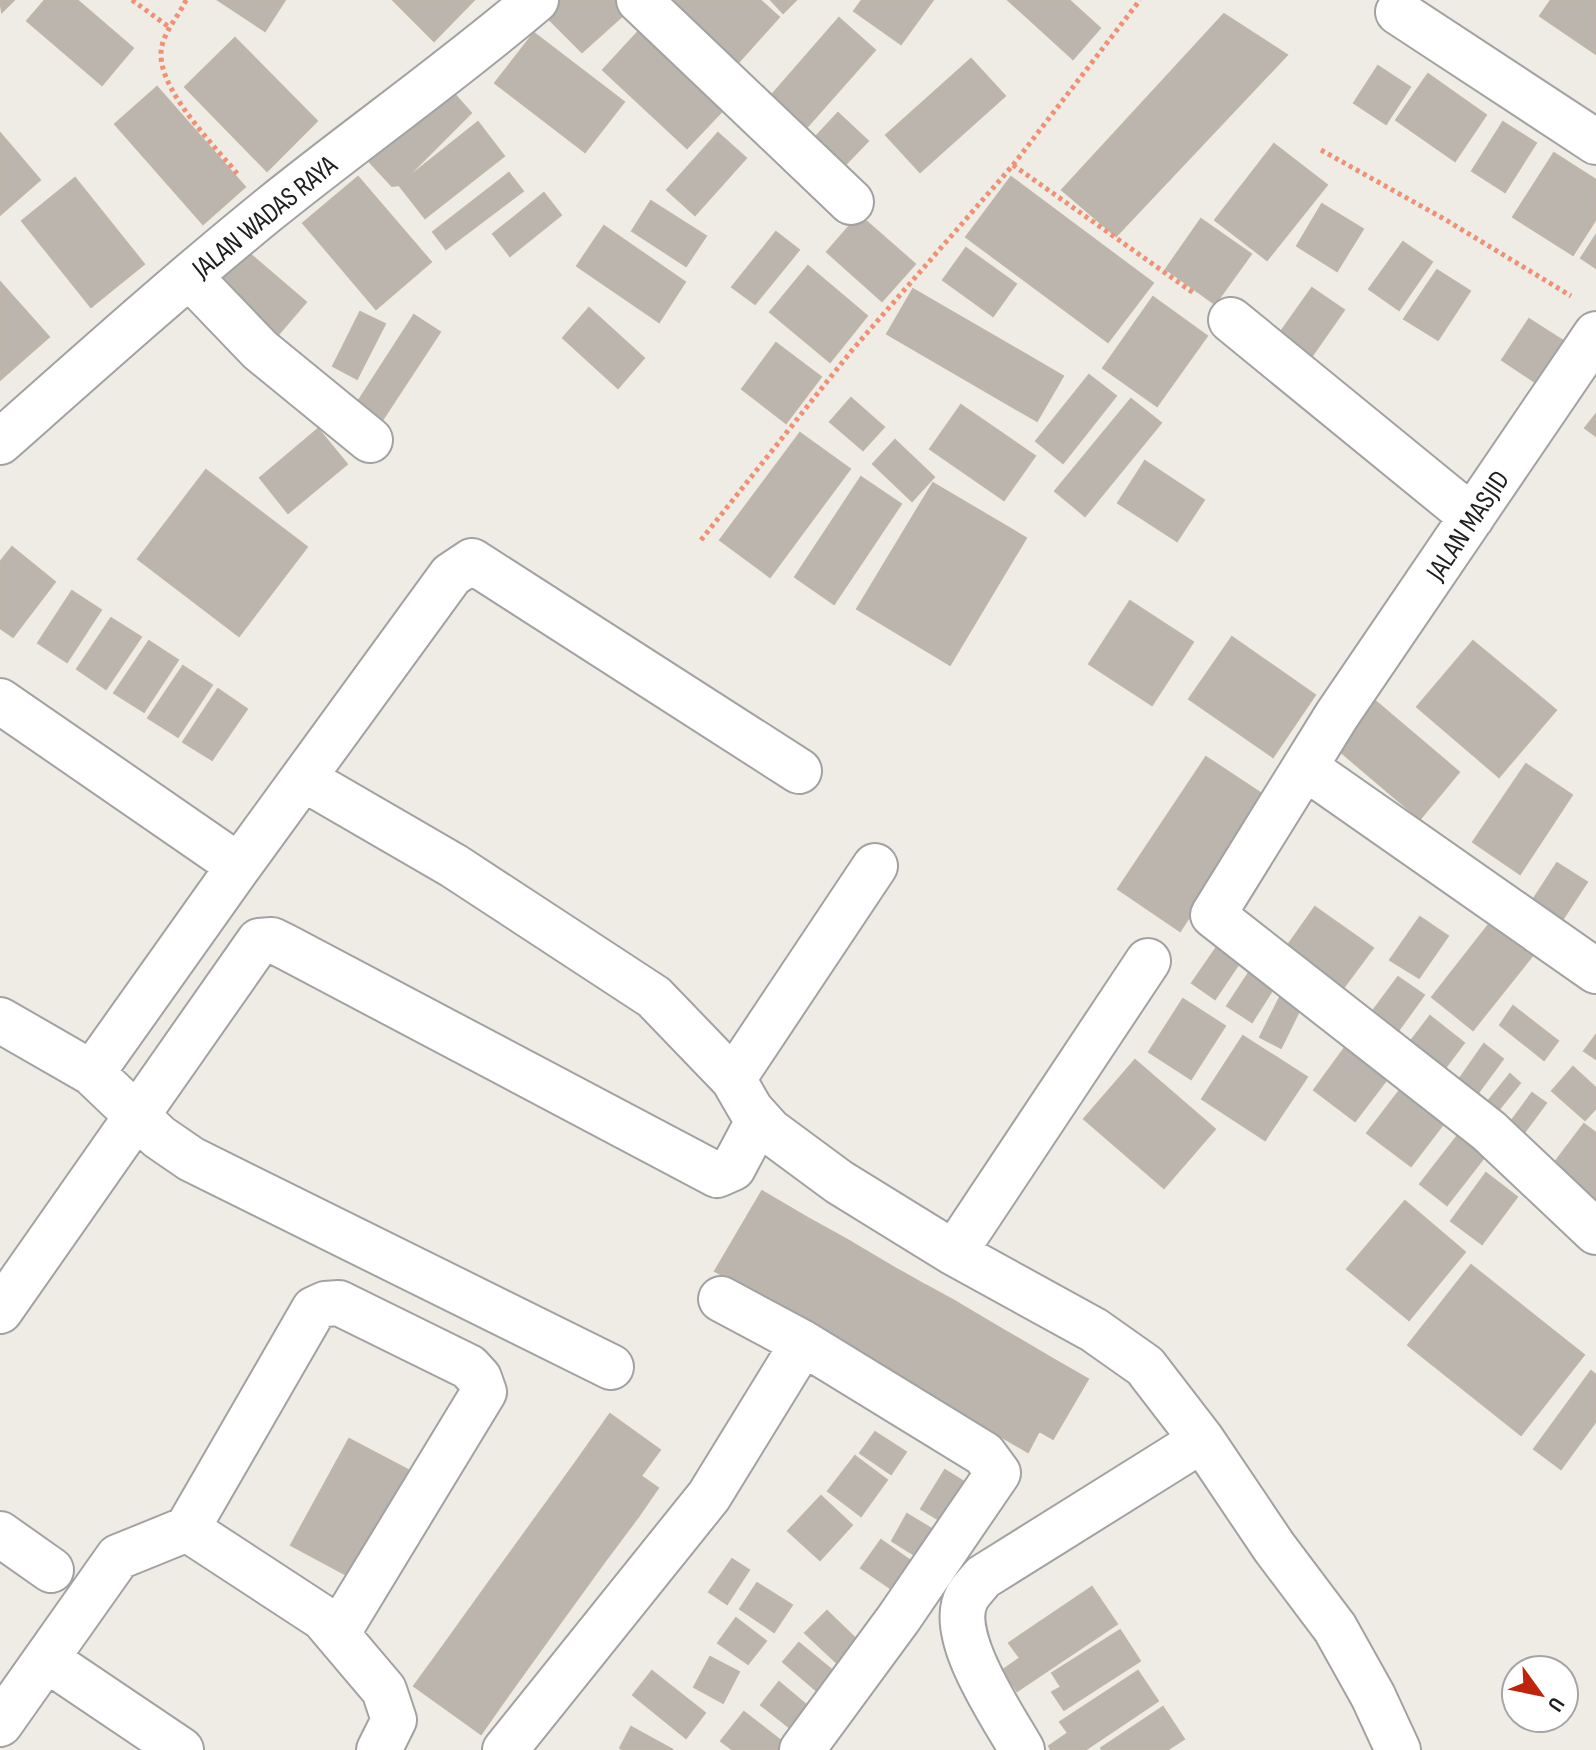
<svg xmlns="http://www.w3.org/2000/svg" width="1596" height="1750" viewBox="0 0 1596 1750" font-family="'Sofia Sans Condensed',sans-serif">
	<rect width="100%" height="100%" fill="#eeece5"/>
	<path fill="#bbb5ae" stroke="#bfb5a8" stroke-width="2" d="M0,0H14L2,12Z
		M45,0H77L133,48L102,85L27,21Z
		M218,0H285L265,31Z
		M393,0H474L434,41Z
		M553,0H620L630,9L582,52L541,11Z
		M662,0H760L779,17L735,66Z
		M771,0H796L783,13Z
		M862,0H933L901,44L854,11Z
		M1008,0H1069L1100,28L1073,59Z
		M1551,0H1596V54L1540,16Z
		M1224,14L1287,55L1116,236L1062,190Z
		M839,18L875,50L806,128L771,96Z
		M638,32L722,111L687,148L603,70Z
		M534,33L624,102L585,152L495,83Z
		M235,38L317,121L267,171L185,87Z
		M971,59L1005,96L920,172L886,135Z
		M1378,66L1410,87L1386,124L1354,103Z
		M1428,74L1486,115L1455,161L1396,120Z
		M157,87L245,187L203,224L115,124Z
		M448,87L471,113L399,185L392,186L368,160Z
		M838,113L868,141L839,171L809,144Z
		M478,122L504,156L425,218L399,185Z
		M1503,122L1536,143L1505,192L1472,171Z
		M0,133L40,180L0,215Z
		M718,133L746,158L695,215L667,190Z
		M1274,144L1327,185L1267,260L1215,220Z
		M1554,153L1596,180V219L1573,255L1513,217Z
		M509,173L523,191L446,249L433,232Z
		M358,177L431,262L376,309L303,223Z
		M1011,177L1153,283L1108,342L966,237Z
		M75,178L144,264L91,307L22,221Z
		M544,193L561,215L510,256L493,234Z
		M651,201L706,236L686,266L632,231Z
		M1322,204L1363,229L1337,271L1297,246Z
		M859,215L915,264L882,301L827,252Z
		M1201,219L1251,254L1215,304L1166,269Z
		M604,226L685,282L659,322L577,266Z
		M776,232L799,250L755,304L732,287Z
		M1596,235V268L1581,258Z
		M1403,242L1432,262L1399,310L1369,289Z
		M966,248L1016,284L993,316L943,280Z
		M245,250L306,302L270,344L209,292Z
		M808,266L867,316L830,362L770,312Z
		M1437,270L1470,291L1438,340L1404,319Z
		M0,282L49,337L0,380Z
		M1312,288L1344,310L1307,363L1275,340Z
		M913,289L1063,376L1037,421L887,334Z
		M1153,297L1207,336L1157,406L1103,368Z
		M589,308L644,358L618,388L563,338Z
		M360,312L385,324L357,379L333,366Z
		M414,315L440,332L377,428L352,411Z
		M1529,319L1565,342L1538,384L1502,360Z
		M776,343L821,377L786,423L742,389Z
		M1089,375L1116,396L1063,463L1036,441Z
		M851,398L884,427L863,450L830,422Z
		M1131,399L1161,423L1085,516L1055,491Z
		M961,405L1035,456L1004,500L930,449Z
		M1596,414V436L1585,428Z
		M318,429L347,464L288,513L260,478Z
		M800,433L850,469L770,577L720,540Z
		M895,440L934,477L912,501L873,464Z
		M1145,461L1204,500L1177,541L1118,503Z
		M206,470L307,547L239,636L138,559Z
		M861,477L901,504L834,604L795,577Z
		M933,483L1026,538L950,665L857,609Z
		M12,547L55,582L13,637L0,628V562Z
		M72,591L101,610L67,662L38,643Z
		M1130,601L1193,642L1152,705L1089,664Z
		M111,618L141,637L106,689L77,669Z
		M1232,637L1315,695L1273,757L1189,699Z
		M149,641L178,660L144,712L114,693Z
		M1473,641L1556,710L1499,777L1417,707Z
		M183,666L212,685L178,737L148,718Z
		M218,689L247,709L212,760L183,742Z
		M1374,700L1459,772L1420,819L1335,747Z
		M1206,757L1268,798L1180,931L1118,889Z
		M1526,764L1572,795L1520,874L1473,842Z
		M1557,863L1587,882L1559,925L1529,906Z
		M1315,907L1373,948L1338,995L1281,955Z
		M1420,917L1448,936L1419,978L1390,960Z
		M1494,918L1536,951L1473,1030L1432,997Z
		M1223,938L1246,953L1215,999L1192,983Z
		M1256,962L1280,978L1252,1022L1227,1006Z
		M1398,977L1424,995L1388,1045L1361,1027Z
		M1282,993L1303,1003L1281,1048L1260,1037Z
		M1183,999L1225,1026L1191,1079L1149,1052Z
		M1513,1006L1558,1041L1544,1060L1500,1025Z
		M1430,1016L1464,1043L1439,1076L1404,1050Z
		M1596,1035V1059L1584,1051Z
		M1243,1036L1307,1077L1265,1140L1202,1099Z
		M1349,1042L1391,1074L1355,1121L1314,1090Z
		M1484,1044L1503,1059L1470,1104L1451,1091Z
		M1135,1060L1215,1129L1164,1188L1084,1119Z
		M1573,1067L1596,1088V1108L1585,1120L1552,1091Z
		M1510,1074L1520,1083L1492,1118L1482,1109Z
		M1410,1077L1454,1110L1411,1166L1367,1133Z
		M1532,1093L1546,1103L1518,1141L1504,1131Z
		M1584,1124L1596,1133V1205L1549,1170Z
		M1459,1134L1486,1155L1447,1205L1420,1184Z
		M1486,1173L1517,1197L1482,1244L1451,1221Z
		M762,1191L808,1218L762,1297L715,1271Z
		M1405,1201L1465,1252L1409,1320L1347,1269Z
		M808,1218L851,1242L805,1322L762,1297Z
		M851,1242L895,1268L849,1348L805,1322Z
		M1471,1265L1584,1355L1521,1435L1408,1345Z
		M895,1268L927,1286L880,1366L849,1348Z
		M927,1286L958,1303L911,1384L880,1366Z
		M958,1303L1007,1332L960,1412L911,1384Z
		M1007,1332L1048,1356L1000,1436L960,1412Z
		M1048,1356L1088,1379L1053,1439L1039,1431L1028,1452L1000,1436Z
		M1591,1371L1596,1375V1421L1561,1469L1534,1449Z
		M610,1414L660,1450L641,1476L658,1488L638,1517L571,1469Z
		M875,1432L906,1452L891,1474L860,1453Z
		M349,1439L408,1470L350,1577L291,1545Z
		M855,1456L887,1480L861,1516L828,1491Z
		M571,1469L638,1517L608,1557L542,1509Z
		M945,1470L979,1491L954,1529L921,1509Z
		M821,1496L852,1525L820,1560L788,1531Z
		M542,1509L608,1557L563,1619L497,1571Z
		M907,1514L945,1537L929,1564L892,1541Z
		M881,1540L918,1566L899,1594L861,1568Z
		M732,1559L749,1570L727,1604L709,1592Z
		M497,1571L563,1619L535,1658L469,1610Z
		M757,1583L792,1605L774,1632L740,1609Z
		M1092,1587L1117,1624L1017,1691L1003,1670L1020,1658L1009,1643Z
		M469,1610L535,1658L507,1697L441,1649Z
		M827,1611L857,1640L836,1662L805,1633Z
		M736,1618L766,1641L748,1664L718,1643Z
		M1120,1630L1140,1661L1064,1710L1052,1692L1061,1687L1052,1673Z
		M799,1643L833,1671L817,1691L783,1662Z
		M441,1649L507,1697L481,1734L414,1686Z
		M710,1657L739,1672L723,1703L694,1687Z
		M652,1671L705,1713L686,1738L633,1695Z
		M1138,1671L1158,1701L1085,1750H1051L1049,1746L1068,1733L1060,1722Z
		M779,1682L811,1709L794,1731L761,1705Z
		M1163,1707L1184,1739L1167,1750H1102L1101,1748Z
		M744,1712L785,1744L780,1750H733L721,1741Z
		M631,1727L673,1750H624L620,1748Z"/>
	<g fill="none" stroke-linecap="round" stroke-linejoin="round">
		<defs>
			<path id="minor" d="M639,0L851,202
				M1398,12L1596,142
				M189,276L260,350L370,440
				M1231,320L1472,517
				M1596,334L1337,715L1213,915L1489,1131L1596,1232
				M0,442C88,364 176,285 267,211C356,139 449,74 536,0
				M0,701L239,866L451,575L472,561L799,771
				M1306,768L1596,971
				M304,779L454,866L654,997L733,1079L751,1110L770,1131L839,1182L954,1253L1094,1330L1145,1366L1202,1440
				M0,1020L92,1073L239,866
				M92,1073L159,1137L191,1159L611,1367
				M733,1079L875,866
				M954,1253L1148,961
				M721,1299L803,1343L984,1454L998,1473L899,1618L802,1750
				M0,1311L259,941L272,940L288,948L717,1175L733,1168L759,1119
				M187,1529L323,1618L384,1690L394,1720L379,1750
				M0,1534L51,1570
				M46,1659L181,1750
				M0,1724L118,1557L187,1529L314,1309L325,1304L339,1303L469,1367L479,1378L484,1392L337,1634
				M505,1750L709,1496L803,1343
				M1022,1750C1003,1716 946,1635 967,1597C971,1590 978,1583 983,1577L1202,1440L1274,1547L1335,1628L1373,1696L1398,1750"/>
		</defs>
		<use href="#minor" stroke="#a2a2a2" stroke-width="48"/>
		<path stroke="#f09074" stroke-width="5" stroke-dasharray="4 4" stroke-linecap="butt" d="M132,0L169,27
			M186,0C178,18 160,35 161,56C162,94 216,147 239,176
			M1321,150L1446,220L1571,296
			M1013,165L1195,294
			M701,540L853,349L1013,165L1140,0"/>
		<use href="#minor" stroke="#fff" stroke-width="44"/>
	</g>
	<g text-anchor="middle" stroke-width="8" stroke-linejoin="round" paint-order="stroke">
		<g font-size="28" fill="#1e1e1e" stroke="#fff">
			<text transform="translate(264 216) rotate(-39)" y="10">JALAN WADAS RAYA</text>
			<text transform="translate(1467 525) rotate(-56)" y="10">JALAN MASJID</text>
		</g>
	</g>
	<g transform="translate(1540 1694) rotate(123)"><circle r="38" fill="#ffffff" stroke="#a5a5a5" stroke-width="2"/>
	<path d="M0-6L14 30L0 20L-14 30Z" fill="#bf230e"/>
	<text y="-12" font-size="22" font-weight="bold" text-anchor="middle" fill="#1e1e1e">U</text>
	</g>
</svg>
